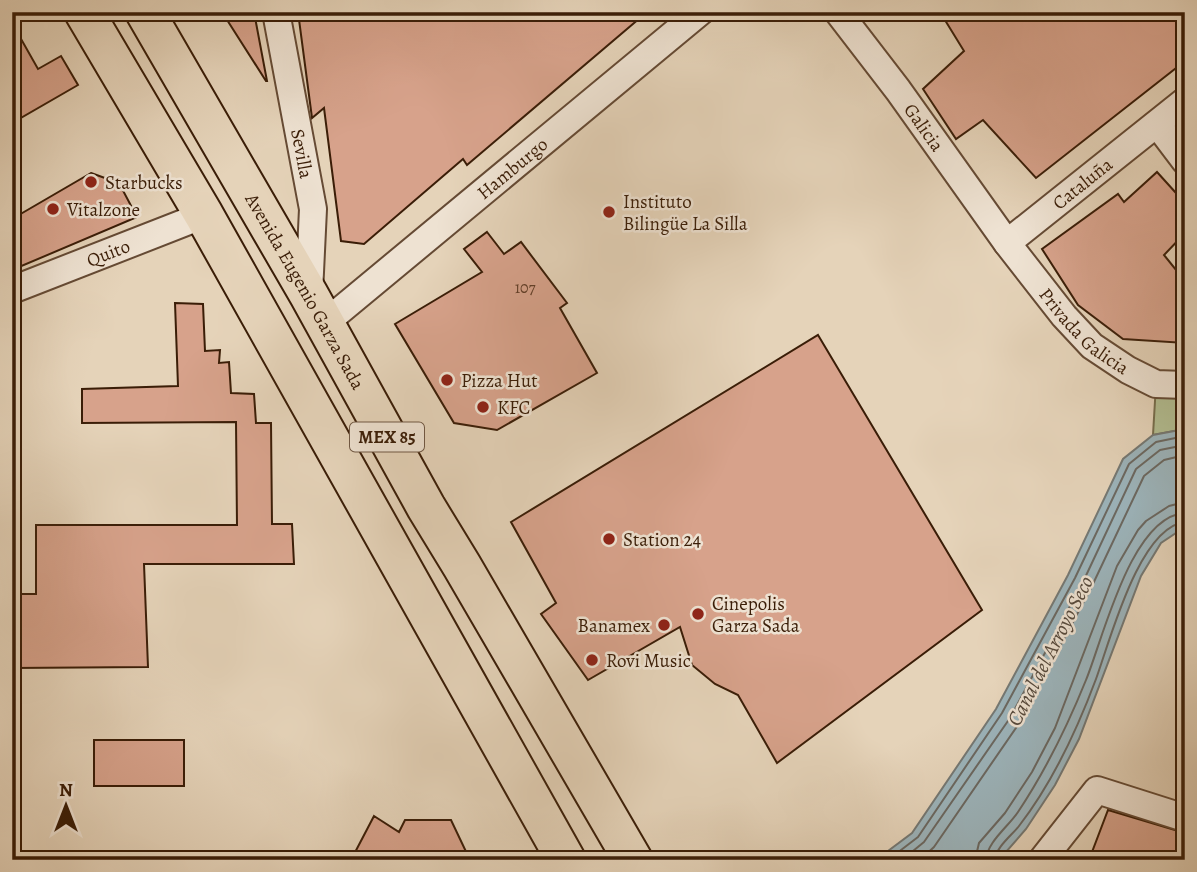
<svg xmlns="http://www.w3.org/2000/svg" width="1197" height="872" viewBox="0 0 1197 872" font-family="Alegreya,serif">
	<rect width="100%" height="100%" fill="#e5d3b9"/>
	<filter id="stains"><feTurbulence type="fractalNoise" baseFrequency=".00286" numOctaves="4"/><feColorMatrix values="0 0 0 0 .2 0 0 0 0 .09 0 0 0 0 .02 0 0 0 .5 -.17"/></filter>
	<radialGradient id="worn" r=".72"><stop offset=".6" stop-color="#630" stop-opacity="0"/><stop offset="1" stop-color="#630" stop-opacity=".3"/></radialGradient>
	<path fill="#b2bd91" stroke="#766d4c" stroke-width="2" d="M1156,384L1185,385V429L1153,435Z"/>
	<path fill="#9cb4bb" stroke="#757873" stroke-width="2" d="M1185,429V527L1161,543L1141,576L1079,739L1055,785L1026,829L999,860H876L912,833L996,709L1068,575L1123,459L1153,435Z"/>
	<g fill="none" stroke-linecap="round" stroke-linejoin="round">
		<path stroke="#6b6861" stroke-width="2" d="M888,860L918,837L1002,713L1075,578L1129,464L1156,442L1185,436
			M902,860L924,842L1010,718L1083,582L1136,469L1160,450L1185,445
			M920,860L934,847L1020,722L1092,586L1144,476L1164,460L1185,455
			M975,860L979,843L1005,813L1032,772L1055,728L1117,566L1138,530L1146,521L1169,506L1185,502
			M986,860C987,842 1008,827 1018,812C1046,770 1067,727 1086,680C1103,639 1131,516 1185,513
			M995,860C996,847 1011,836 1019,826C1053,782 1077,730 1096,679C1110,641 1139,527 1185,522"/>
	</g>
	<path fill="#d7a28b" stroke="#3a1d07" stroke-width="2" d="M222,12H254L267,81H266Z
		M298,12H647L467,165L463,159L364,244L341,241L324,108L312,118Z
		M940,12H1185V61L1036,178L983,120L956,139L923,89L964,51Z
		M12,23L38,69L61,56L78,85L12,123Z
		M1157,172L1185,203V233L1164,255L1185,281V343L1123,339L1078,305L1042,249L1118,194L1124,202Z
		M91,173L119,183L137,217L12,270V219Z
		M487,232L504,254L521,242L567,303L560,308L597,373L497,430L454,423L395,324L482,272L464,249Z
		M175,303L203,304L205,351L220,350L219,363L229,362L231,393L254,394L256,423H271L272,524H292L294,564H144L148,667L12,668V594H36V525H237L236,422L82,423V389L178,386Z
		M818,335L982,610L777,763L738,695L715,684L692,665L680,627L588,680L541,614L556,603L511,522Z
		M94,740H184V786H94Z
		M1108,810L1185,833V860H1089Z
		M374,816L399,832L405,820H451L470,860H351Z"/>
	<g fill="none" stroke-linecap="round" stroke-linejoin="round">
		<defs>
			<g id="minor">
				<path id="s1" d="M276,12L313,209L309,293"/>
				<path id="s2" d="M838,12L898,90L1007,243L1064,316L1092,346L1128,370L1156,384L1185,385"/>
				<path d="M1157,124L1185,161"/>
				<path id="s3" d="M1007,243L1185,101"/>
				<path id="s4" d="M12,290L204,215"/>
				<path id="s5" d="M325,323L700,12"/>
				<path d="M1042,860L1097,790L1185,818"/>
			</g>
			<g id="highway">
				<path d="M84,12L204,215L566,860"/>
				<path id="s6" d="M145,12L309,295L426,507L462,566L633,860"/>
			</g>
		</defs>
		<use href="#minor" stroke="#654a34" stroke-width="30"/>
		<use href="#highway" stroke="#3a1d07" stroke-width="42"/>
		<use href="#minor" stroke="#eee2d2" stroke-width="26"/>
		<use href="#highway" stroke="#e5d3b9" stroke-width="38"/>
	</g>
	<g fill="#8f2418" stroke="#eee2d2" stroke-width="2.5">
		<circle cx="91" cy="182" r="7"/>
		<circle cx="53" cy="209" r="7"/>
		<circle cx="609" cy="212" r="7"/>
		<circle cx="447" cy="380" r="7"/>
		<circle cx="483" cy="407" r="7"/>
		<circle cx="609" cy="539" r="7"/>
		<circle cx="698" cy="614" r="7"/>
		<circle cx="664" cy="625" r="7"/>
		<circle cx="592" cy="660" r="7"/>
	</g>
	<g text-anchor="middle" stroke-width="5" stroke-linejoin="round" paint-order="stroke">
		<g font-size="16" fill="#613e28">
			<text x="525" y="293">107</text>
		</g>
		<rect fill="#eee2d2" stroke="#705844" stroke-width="2" x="350" y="422.5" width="74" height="29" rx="5"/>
		<g font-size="18" font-weight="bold" fill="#3a1d07">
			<text x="387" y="443">MEX 85</text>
		</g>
		<g font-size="19" fill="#3a1d07" stroke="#eee2d2">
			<text dy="7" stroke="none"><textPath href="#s2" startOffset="144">Galicia</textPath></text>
			<text dy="7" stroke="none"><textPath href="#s1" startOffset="144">Sevilla</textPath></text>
			<text dy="7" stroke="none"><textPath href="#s5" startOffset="243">Hamburgo</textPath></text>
			<text dy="7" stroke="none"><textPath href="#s3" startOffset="96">Cataluña</textPath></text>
			<text dy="7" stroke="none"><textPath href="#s4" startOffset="103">Quito</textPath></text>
			<text dy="7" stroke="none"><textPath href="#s6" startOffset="322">Avenida Eugenio Garza Sada</textPath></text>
			<text dy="7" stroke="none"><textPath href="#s2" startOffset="404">Privada Galicia</textPath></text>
		</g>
		<g font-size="19" fill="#3a1d07" stroke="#eee2d2" text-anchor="start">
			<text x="105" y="189">Starbucks</text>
			<text x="623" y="208">Instituto<tspan x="623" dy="22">Bilingüe La Silla</tspan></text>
			<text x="67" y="216">Vitalzone</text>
			<text x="461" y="387">Pizza Hut</text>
			<text x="497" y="414">KFC</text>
			<text x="623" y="546">Station 24</text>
			<text x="712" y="610">Cinepolis<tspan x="712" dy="22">Garza Sada</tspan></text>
			<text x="650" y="632" text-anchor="end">Banamex</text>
			<text x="606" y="667">Rovi Music</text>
		</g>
		<g font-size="21" font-style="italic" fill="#574a3d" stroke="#eee2d2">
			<text transform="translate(1050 651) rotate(-63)" y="7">Canal del Arroyo Seco</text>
		</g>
	</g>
	<rect width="1197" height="872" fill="none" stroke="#e5d3b9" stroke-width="42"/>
	<rect x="14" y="14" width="1169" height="844" fill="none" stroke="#3a1d07" stroke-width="3.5"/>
	<rect x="21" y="21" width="1155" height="830" fill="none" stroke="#3a1d07" stroke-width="2"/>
	<g transform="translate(66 806)" stroke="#eee2d2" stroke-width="5" paint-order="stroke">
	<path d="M0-5L12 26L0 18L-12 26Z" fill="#3a1d07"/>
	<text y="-10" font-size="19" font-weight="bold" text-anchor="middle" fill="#3a1d07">N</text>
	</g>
	<rect width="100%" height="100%" filter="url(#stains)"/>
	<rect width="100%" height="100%" fill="url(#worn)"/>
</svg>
